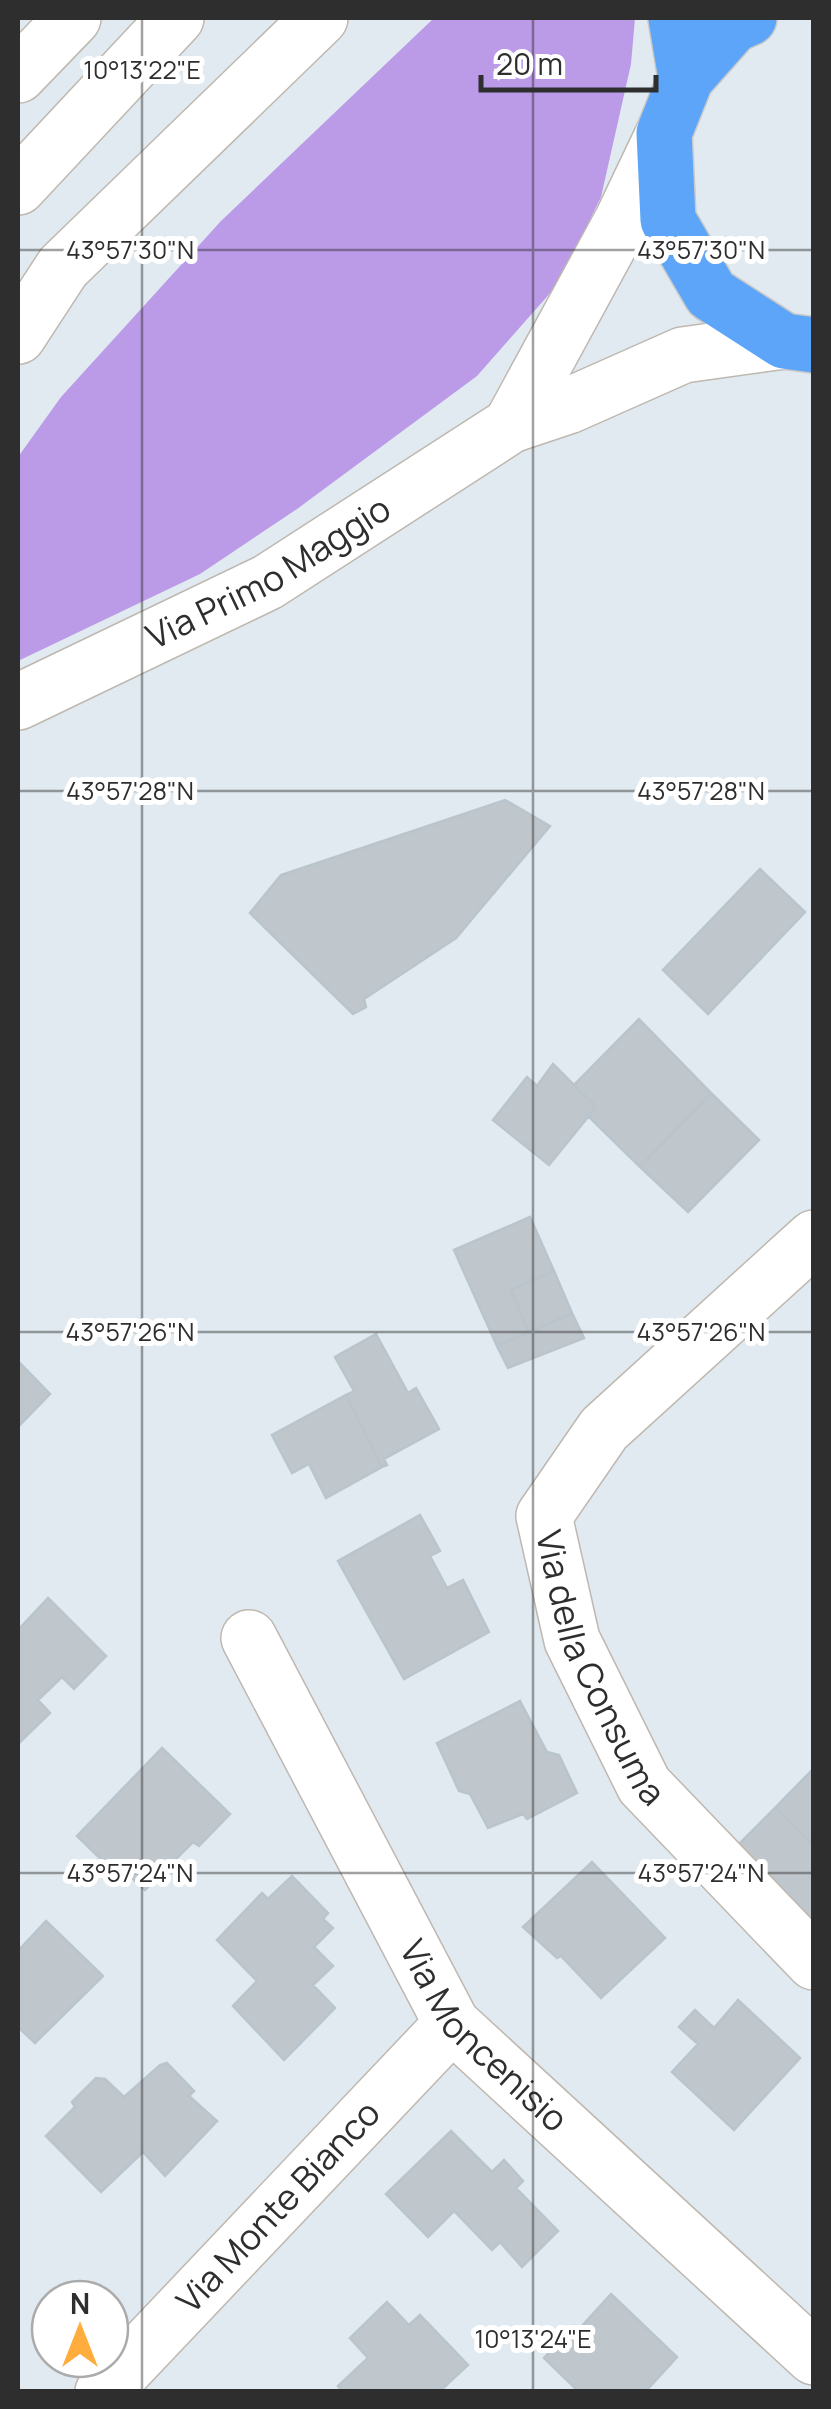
<svg xmlns="http://www.w3.org/2000/svg" width="831" height="2409" viewBox="0 0 831 2409" font-family="Manrope,sans-serif">
	<rect width="100%" height="100%" fill="#e0eaf0"/>
	<path fill="#bb9ae8" d="M434,18H635L631,64L601,197L559,283L477,376L297,509L200,574L18,661V457L61,397L221,221Z"/>
	<path fill="#bfc6cc" stroke="#b9c4cc" stroke-width="2.5" d="M505,800L550,826L456,938L364,999L366,1007L353,1014L250,913L281,875Z
		M760,869L805,912L708,1014L663,970Z
		M639,1019L711,1093L640,1167L588,1116L596,1107L574,1085Z
		M553,1064L596,1107L549,1165L493,1120L527,1077L537,1086Z
		M711,1093L759,1140L688,1212L640,1167Z
		M530,1217L554,1271L511,1290L529,1332L497,1346L454,1250Z
		M554,1271L572,1313L529,1332L511,1290Z
		M572,1313L584,1338L508,1368L497,1346Z
		M376,1334L408,1393L416,1388L439,1429L384,1459L387,1465L382,1467L346,1395L354,1391L335,1357Z
		M18,1361L50,1394L18,1427Z
		M346,1395L382,1467L326,1498L309,1464L292,1473L272,1435Z
		M420,1515L440,1551L430,1556L447,1588L463,1580L489,1632L404,1679L338,1561Z
		M48,1598L106,1656L74,1689L62,1677L38,1700L50,1713L18,1744V1630Z
		M520,1701L547,1752L559,1755L577,1793L527,1819L523,1814L488,1828L470,1794L459,1791L437,1743Z
		M162,1748L230,1814L199,1846L193,1842L145,1890L119,1866L114,1872L77,1836Z
		M814,1768V1845L775,1808Z
		M775,1808L814,1845V1924L736,1847Z
		M592,1862L665,1938L601,1998L561,1956L557,1958L523,1927Z
		M292,1876L328,1913L323,1919L333,1928L314,1947L333,1966L313,1985L335,2008L284,2060L233,2006L257,1981L217,1940L262,1893L268,1899Z
		M46,1921L103,1976L35,2043L18,2027V1951Z
		M738,2000L800,2058L734,2130L672,2072L698,2044L679,2027L695,2010L714,2028Z
		M167,2063L194,2091L189,2096L217,2121L165,2176L143,2152L101,2192L46,2136L75,2107L72,2102L96,2078L105,2079L124,2097L160,2065Z
		M451,2131L492,2172L504,2160L523,2181L516,2188L558,2231L522,2267L500,2242L492,2250L454,2211L428,2237L386,2194Z
		M611,2294L677,2357L645,2392H579L544,2358L574,2326L580,2328Z
		M387,2302L409,2325L420,2315L468,2365L439,2392H343L338,2386L368,2358L350,2338Z"/>
	<g fill="none" stroke-linecap="round" stroke-linejoin="round">
		<defs>
			<g id="minor">
				<path d="M18,75L73,18"/>
				<path d="M18,187L176,18"/>
				<path d="M18,336L63,267L320,18"/>
				<path d="M511,425L622,221L664,133"/>
				<path id="s1" d="M18,702L268,582L511,425L568,406L683,355L784,341"/>
				<path id="s2" d="M814,1238L604,1429L544,1516L572,1640L644,1785L814,1962"/>
				<path id="s3" d="M249,1638L452,2024L814,2357"/>
				<path id="s4" d="M103,2392L452,2024"/>
			</g>
			<path id="major" d="M676,18L686,78
				M749,18L733,25L686,78L664,133L668,220L711,294L784,341L814,345"/>
		</defs>
		<use href="#minor" stroke="#beb8b0" stroke-width="58"/>
		<use href="#major" stroke="#c9c9c9" stroke-width="58"/>
		<use href="#minor" stroke="#fff" stroke-width="55"/>
		<use href="#major" stroke="#5ca5f9" stroke-width="55"/>
	</g>
	<path fill="none" stroke="#2e2e2e" stroke-width="2.5" stroke-opacity="0.45" d="M142,18V2392M533,18V2392M18,250H814M18,791H814M18,1332H814M18,1873H814"/>
	<g text-anchor="middle" stroke-width="10" stroke-linejoin="round" paint-order="stroke">
		<g font-size="35" fill="#2e2e2e" stroke="#fff">
			<text dy="12" stroke="none"><textPath href="#s1" startOffset="282">Via Primo Maggio</textPath></text>
			<text dy="12" stroke="none"><textPath href="#s2" startOffset="552">Via della Consuma</textPath></text>
			<text dy="12" stroke="none"><textPath href="#s3" startOffset="465">Via Moncenisio</textPath></text>
			<text dy="12" stroke="none"><textPath href="#s4" startOffset="255">Via Monte Bianco</textPath></text>
		</g>
	</g>
	<g font-size="25" text-anchor="middle" fill="#2e2e2e" stroke="#fff" stroke-width="10" stroke-linejoin="round" paint-order="stroke">
		<text x="142" y="79">10°13'22"E</text>
		<text x="130" y="259">43°57'30"N</text>
		<text x="701" y="259">43°57'30"N</text>
		<text x="130" y="800">43°57'28"N</text>
		<text x="701" y="800">43°57'28"N</text>
		<text x="130" y="1341">43°57'26"N</text>
		<text x="701" y="1341">43°57'26"N</text>
		<text x="130" y="1882">43°57'24"N</text>
		<text x="701" y="1882">43°57'24"N</text>
		<text x="533" y="2348">10°13'24"E</text>
	</g>
	<rect width="831" height="2409" fill="none" stroke="#2e2e2e" stroke-width="40"/>
	<g transform="translate(80 2329)"><circle r="48" fill="#ffffff" stroke="#ababab" stroke-width="2.5"/>
	<path d="M0-8L18 38L0 25L-18 38Z" fill="#ffae3e"/>
	<text y="-15" font-size="28" font-weight="bold" text-anchor="middle" fill="#2e2e2e">N</text>
	</g>
	<path d="M481 75v15h175v-15" fill="none" stroke="#2e2e2e" stroke-width="5"/>
	<text x="496" y="75" font-size="30" fill="#2e2e2e" stroke="#ffffff" stroke-width="8" paint-order="stroke">20 m</text>
</svg>
